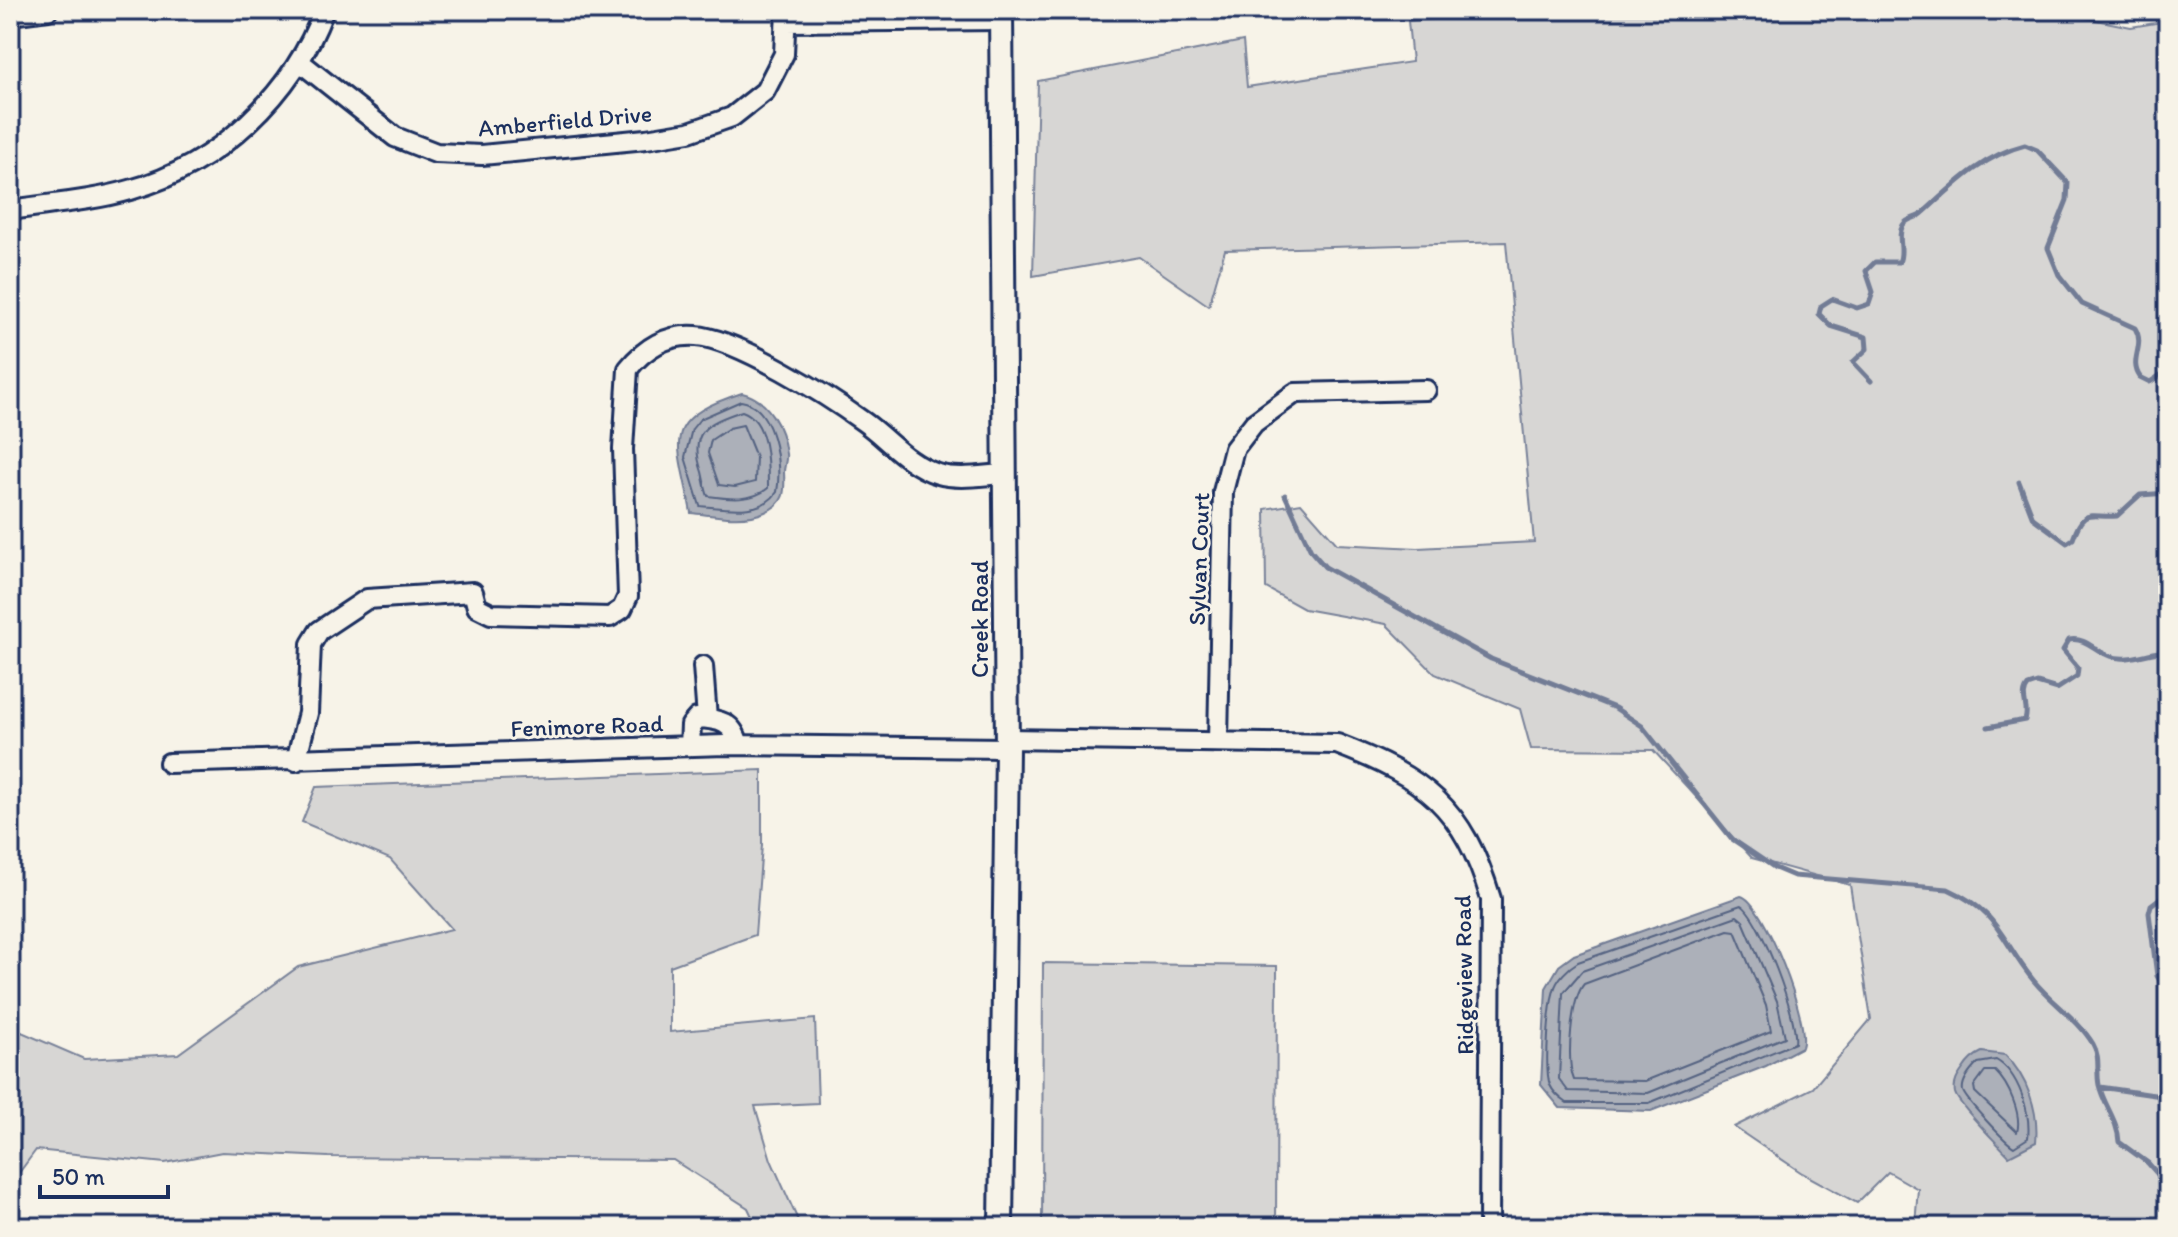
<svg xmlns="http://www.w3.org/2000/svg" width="2178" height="1237" viewBox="0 0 2178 1237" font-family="Itim,sans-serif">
	<rect width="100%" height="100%" fill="#f7f3e8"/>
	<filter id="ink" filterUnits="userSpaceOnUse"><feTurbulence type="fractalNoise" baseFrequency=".0125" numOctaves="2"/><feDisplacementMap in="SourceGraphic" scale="16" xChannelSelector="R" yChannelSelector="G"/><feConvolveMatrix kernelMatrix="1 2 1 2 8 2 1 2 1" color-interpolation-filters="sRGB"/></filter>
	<g filter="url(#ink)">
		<path fill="#d7d6d4" stroke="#798299" stroke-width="2" d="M1559,10H2045L2131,27L2168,21V1227H1919L1915,1224L1918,1189L1888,1172L1857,1203L1802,1173L1734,1127L1813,1088L1871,1019L1850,885L1752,858L1653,750L1531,749L1520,709L1435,674L1386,624L1304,609L1266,588L1265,509L1301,503L1337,544L1418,548L1534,542L1506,242L1225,250L1209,306L1139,257L1033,276L1038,81L1243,41L1247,87L1412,62L1408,21Z
			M762,770V845L755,935L670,966V1032L815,1019L818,1103L755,1106L771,1160L801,1227H757L748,1208L673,1160L328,1157L222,1152L165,1163L36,1150L10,1185V1027L84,1059L178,1054L298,967L452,929L390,859L302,822L316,787Z
			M1043,963L1277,966L1276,1227H1042Z"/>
		<path fill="#acb0b9" stroke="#727c95" stroke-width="2" d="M742,393C768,399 783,427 786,454C787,460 784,466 784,472C785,491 786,503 765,512C743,522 714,515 691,513C679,442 656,421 742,393Z
			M1741,896C1764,901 1811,1025 1802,1047L1766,1066L1651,1111L1560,1108L1541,1085L1546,988L1559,966L1574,955Z
			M1982,1052L2005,1055C2027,1076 2039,1111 2036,1142L2009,1156C1998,1144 1958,1105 1955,1093C1953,1083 1958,1076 1963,1069C1968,1061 1973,1056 1982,1052Z"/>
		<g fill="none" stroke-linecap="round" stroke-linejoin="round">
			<path stroke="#556382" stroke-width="2" d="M741,401C774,406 782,465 777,492C761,516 725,508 700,506L685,457L692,429L700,419Z
				M742,411C769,420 768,466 768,488C752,502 729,499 708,496C705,489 704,480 702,472C688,432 706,423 742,411Z
				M743,425L756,457L755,482L735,487L719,485L708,453L711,440L729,428Z
				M1741,905C1760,916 1799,1020 1795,1043L1649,1103H1567C1561,1099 1553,1092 1550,1085C1544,1069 1549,1007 1554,990C1557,979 1568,968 1578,962Z
				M1737,916L1743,921L1777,1001L1785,1037L1648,1093L1568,1091L1559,1079L1563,993L1582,971Z
				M1728,930L1735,931L1766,1005L1771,1031L1645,1081L1574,1080C1566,1061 1571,999 1584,984Z
				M1996,1060C2019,1073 2031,1113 2028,1138L2014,1147C2006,1143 1965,1099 1963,1091C1961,1081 1971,1070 1978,1063Z
				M1985,1071H1995C2009,1084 2022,1115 2017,1132L1975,1092L1974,1086Z"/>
			<path stroke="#727c95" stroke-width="5" d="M1871,381L1853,362L1867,349L1866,337L1831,326L1819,314L1821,306L1832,299L1857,308L1869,304L1873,292L1866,271L1875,262H1899C1905,250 1896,237 1903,225C1908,217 1917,219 1923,213C1954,185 1982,156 2025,145L2037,150L2068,183L2067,200L2048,248L2059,275L2082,304L2135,328C2146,346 2128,360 2140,377L2150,382L2168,370
				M2019,482L2033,518L2067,543L2073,539C2084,507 2089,518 2117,516L2140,495L2168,493
				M1285,495L1311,551L1325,567L1491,659L1615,708L1642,726L1732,839L1775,868L1794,876L1948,889C2001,913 2001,942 2034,981C2052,1003 2078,1019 2093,1044C2101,1058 2096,1070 2099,1085C2104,1106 2118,1120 2119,1142L2148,1163L2168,1186
				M1988,727L2025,720C2030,708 2019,697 2028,686L2037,683L2057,689L2077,676L2078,668L2063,650L2069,640C2087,637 2094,651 2110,656C2129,663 2149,651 2168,651
				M2168,892L2151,905L2149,913L2157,976L2168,993
				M2100,1087L2168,1097"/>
			<defs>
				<path id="minor" d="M10,15L48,10
					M786,22L1001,20
					M300,62L395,137L436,153L482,155L646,139L689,132L732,117L765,91L784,54L786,10
					M10,210C49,204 92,201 130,190C218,166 293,94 324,10
					M703,666L707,718
					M1007,739L1337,744C1425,778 1463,806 1491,899L1489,1227
					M1218,742L1223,492L1234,449L1254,423L1295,393L1426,390
					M690,746L691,725L697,718C720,719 733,722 739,745
					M296,761L308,713L311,644L319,631L367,599L473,592L477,607L491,614L610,617L622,609L628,596L623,449L628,369C645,348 667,334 696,336C738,339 828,396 864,422C888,439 908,465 938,474C958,480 984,475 1005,474
					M169,763L725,745L1007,748"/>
				<path id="major" d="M1001,10L1007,748L1001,1227"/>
			</defs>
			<use href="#minor" stroke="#1b2f5e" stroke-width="24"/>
			<use href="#major" stroke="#1b2f5e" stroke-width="28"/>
			<use href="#minor" stroke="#f7f3e8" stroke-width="18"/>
			<use href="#major" stroke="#f7f3e8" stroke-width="22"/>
		</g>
	</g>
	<g text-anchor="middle" stroke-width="6" stroke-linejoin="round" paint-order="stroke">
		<g font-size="24" fill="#1b2f5e" stroke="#f7f3e8">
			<text transform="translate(565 121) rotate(-5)" y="8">Amberfield Drive</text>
			<text transform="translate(1199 559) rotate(-88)" y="8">Sylvan Court</text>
			<text transform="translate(980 619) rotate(-90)" y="8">Creek Road</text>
			<text transform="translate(587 726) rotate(-2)" y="8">Fenimore Road</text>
			<text transform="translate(1464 975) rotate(-91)" y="8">Ridgeview Road</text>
		</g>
	</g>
	<rect width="2178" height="1237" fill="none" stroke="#f7f3e8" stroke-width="40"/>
	<rect x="20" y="20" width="2138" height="1197" fill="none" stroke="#1b2f5e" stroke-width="3" filter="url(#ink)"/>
	<path d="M40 1185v12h128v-12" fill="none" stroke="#1b2f5e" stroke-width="4"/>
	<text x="52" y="1185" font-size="24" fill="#1b2f5e" stroke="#f7f3e8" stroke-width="6" paint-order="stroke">50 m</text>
</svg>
